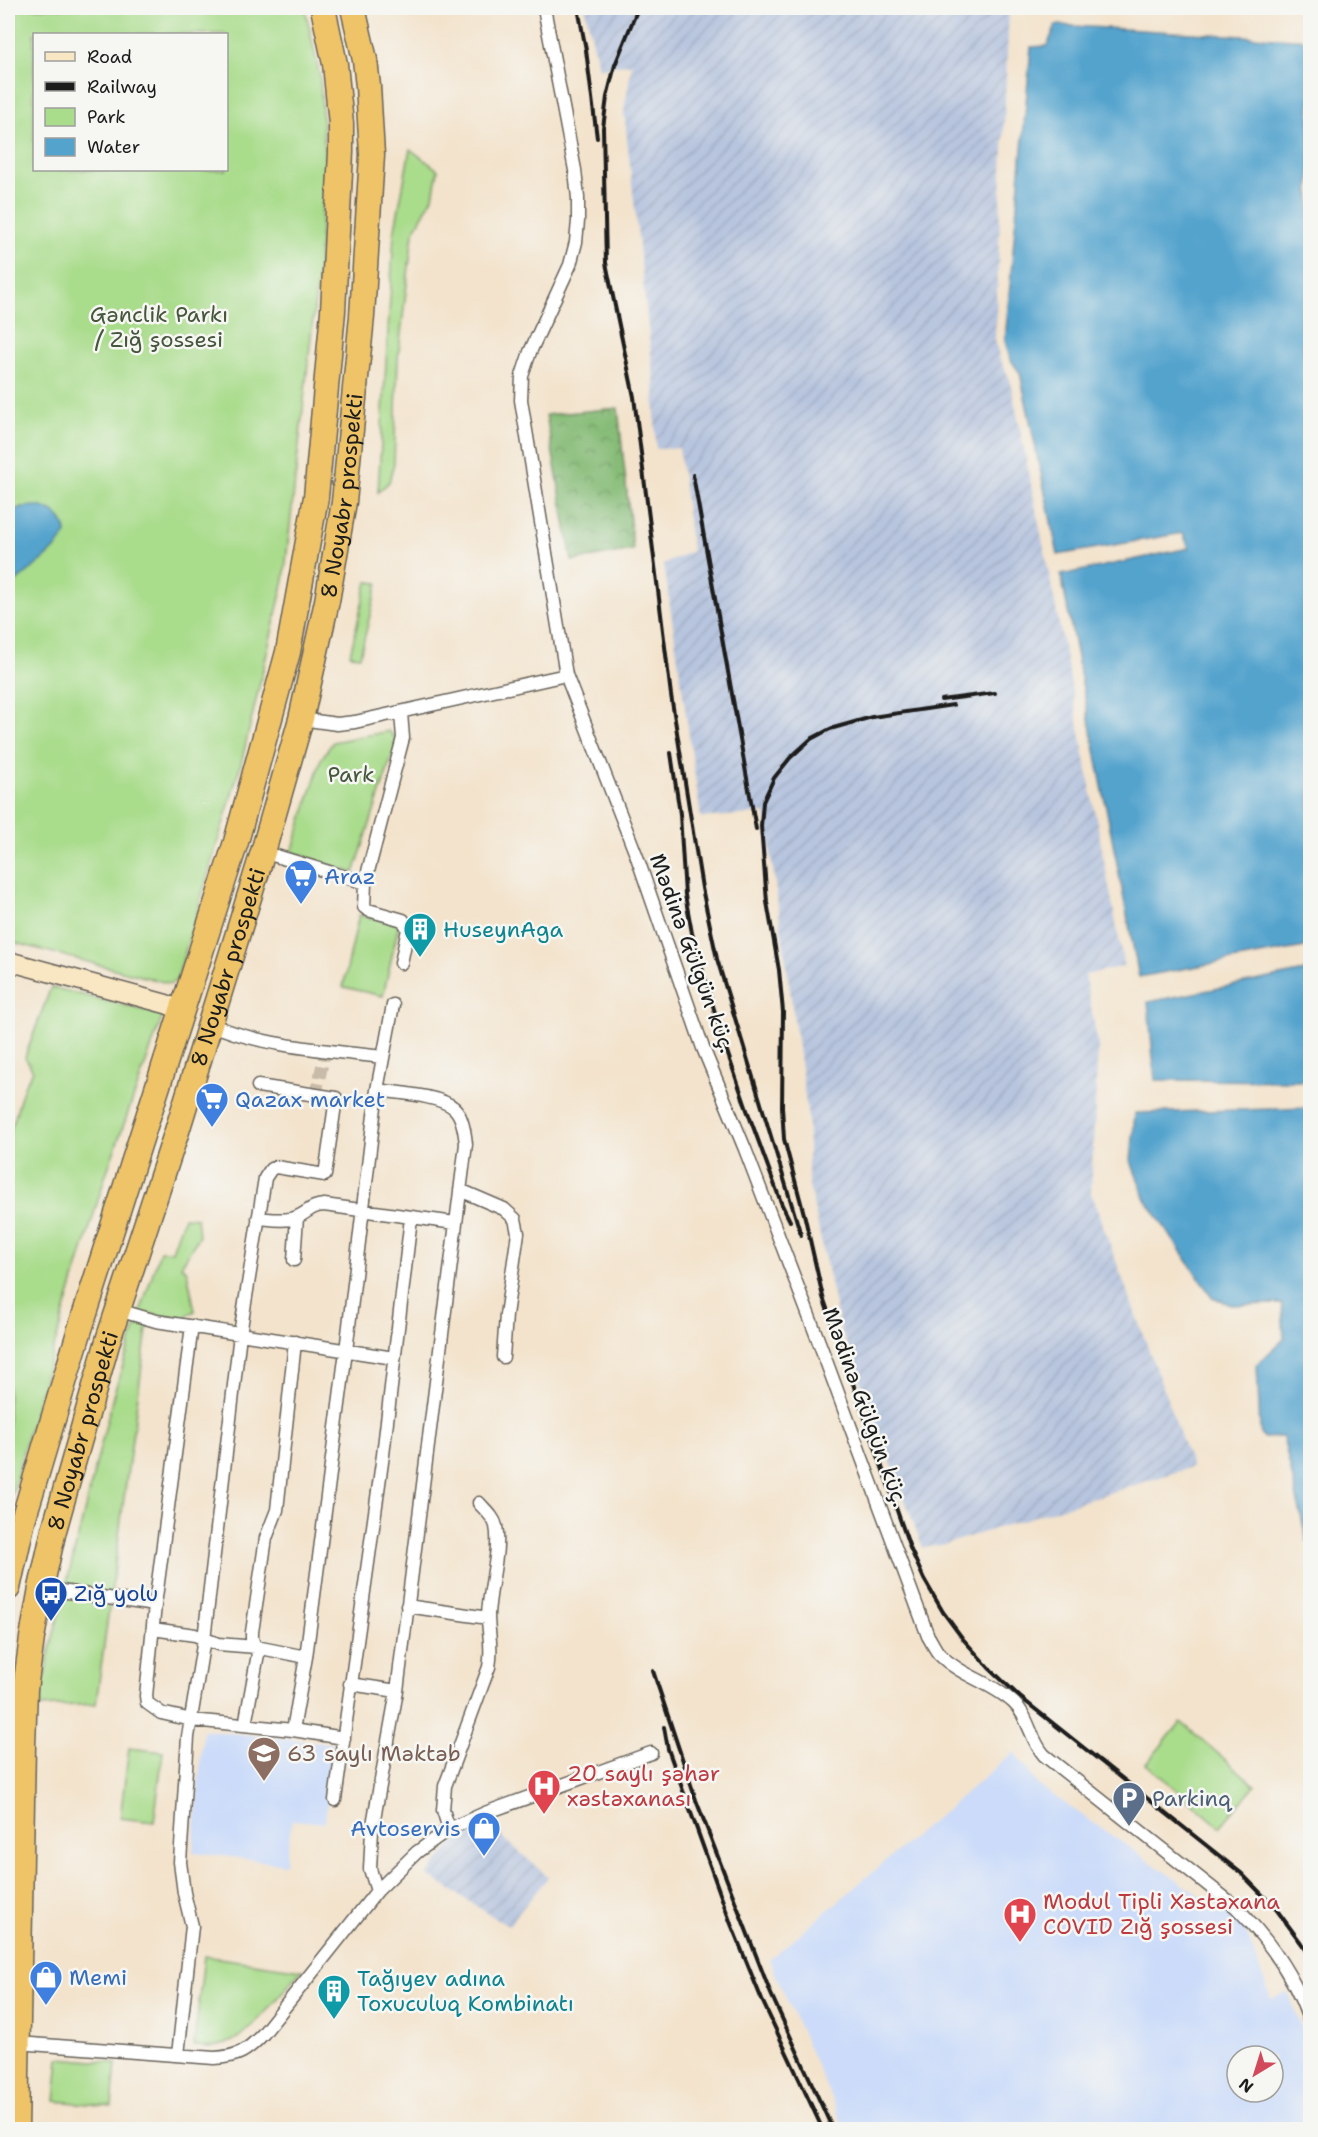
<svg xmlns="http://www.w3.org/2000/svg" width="1318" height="2137" viewBox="0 0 1318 2137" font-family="'Shantell Sans',sans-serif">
	<defs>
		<pattern id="industrial-furrows" width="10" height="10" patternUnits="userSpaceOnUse" patternTransform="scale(1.5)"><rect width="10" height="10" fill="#b7c5de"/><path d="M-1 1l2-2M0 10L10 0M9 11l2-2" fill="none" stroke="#9da9be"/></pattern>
		<pattern id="forest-crowns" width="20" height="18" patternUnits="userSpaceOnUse" patternTransform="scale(1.5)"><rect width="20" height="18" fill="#86bc77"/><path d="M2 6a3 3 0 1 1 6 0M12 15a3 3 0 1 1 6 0" fill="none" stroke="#6d9861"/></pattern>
	</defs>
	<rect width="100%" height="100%" fill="#f6f6f2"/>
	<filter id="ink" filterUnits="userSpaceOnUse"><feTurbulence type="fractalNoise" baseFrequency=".0167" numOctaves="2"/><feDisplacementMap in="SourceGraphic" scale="12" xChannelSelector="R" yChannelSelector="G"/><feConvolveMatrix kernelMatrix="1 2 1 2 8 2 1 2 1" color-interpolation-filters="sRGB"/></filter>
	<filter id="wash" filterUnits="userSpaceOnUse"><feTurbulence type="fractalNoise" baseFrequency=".008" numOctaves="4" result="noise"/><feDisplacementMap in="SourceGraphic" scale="24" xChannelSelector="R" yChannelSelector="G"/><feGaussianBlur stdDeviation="1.35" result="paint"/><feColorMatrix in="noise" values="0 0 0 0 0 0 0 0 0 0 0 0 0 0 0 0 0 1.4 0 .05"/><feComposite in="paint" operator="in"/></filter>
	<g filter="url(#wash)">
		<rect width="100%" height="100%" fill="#f3e3cc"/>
		<path fill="#cbdbf9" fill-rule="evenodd" d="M203,1730L334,1744L325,1823L292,1820L285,1864L193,1852Z
			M1014,1752L1038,1785L1244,1926L1271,1999L1288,1992L1310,2052V2129H845L769,1960ZM1237,2056H1273V2092H1237Z"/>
		<path fill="url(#industrial-furrows)" d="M585,8H1009L995,340L1000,359L1010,379L1068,668L1124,966L1085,975L1098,1045L1091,1193L1192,1467L946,1544L923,1548L839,1324L808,1180V1118L765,813L701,818L664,564L692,551L679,448L656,449L654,381L624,111L632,64L615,65L599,69Z
			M494,1821L505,1839L548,1877L508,1926L427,1875L467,1827Z"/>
		<path fill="#a9dc8b" stroke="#627c54" stroke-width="1.5" fill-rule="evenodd" d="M8,8H305L320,77L325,161L318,273L284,580L242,760L177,979L171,984L8,941ZM34,34H226V170H34Z
			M410,149L438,170L433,197L413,233L398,358L394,463L389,482L378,492L394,234Z
			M367,582L378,583L360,656L350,655Z
			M389,731L397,741L354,873L292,852L321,759L333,742Z
			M359,915L399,924L383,996L343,987Z
			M51,987L163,1015L105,1177L24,1447L11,1500L8,1499V1140L24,1086L33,1071L25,1057Z
			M184,1217L197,1218L199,1236L181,1266L187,1271L195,1311L181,1319L149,1314L96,1704L40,1707L48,1658L113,1396L160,1251H172Z
			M1181,1722L1255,1785L1220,1827L1146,1764Z
			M129,1748L163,1752L154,1822L120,1818Z
			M204,1956L302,1970C286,1988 250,2034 230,2042C218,2048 207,2047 194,2046Z
			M59,2058L116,2063L112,2106L55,2101Z"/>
		<path fill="url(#forest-crowns)" stroke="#516c4a" stroke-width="1.5" d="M618,408L633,550L572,561L546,415Z"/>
		<path fill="#53a3cd" stroke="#386074" stroke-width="1.5" d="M1056,25L1310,40V946L1139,977L1061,575L1189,548L1183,533L1058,555L1020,373L1010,359L1005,341L1031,47L1047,46Z
			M38,506C52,509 65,518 66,533C53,559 25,569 8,591V514L21,507Z
			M1310,970V1081L1155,1080L1148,1002Z
			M1310,1108V1541H1307L1283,1437L1265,1438L1261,1435L1260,1429L1257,1364L1284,1339L1282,1304L1231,1305L1212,1297L1146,1200L1131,1162L1135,1113Z"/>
	</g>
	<g filter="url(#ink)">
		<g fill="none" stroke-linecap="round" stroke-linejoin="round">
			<path stroke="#c8bba9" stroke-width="12" stroke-dasharray="12 6" stroke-linecap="butt" d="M316,1095L325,1051"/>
			<defs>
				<path id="street" d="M566,675L637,857L703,1048L745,1149L822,1350L928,1636C932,1642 935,1650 940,1655C961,1676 993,1683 1014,1703C1029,1717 1030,1739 1044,1755L1236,1907C1269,1940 1295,1977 1310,2022
					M401,713L403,738L365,883L364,907L368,910L403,920L408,929L401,963
					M301,719L337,724L355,722L566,675L521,400L522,376L530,352L570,265L576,242L578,221V198L575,170L544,8
					M263,852L365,883
					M211,1024C258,1046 331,1051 383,1057
					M377,1090C396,1093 440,1095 454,1108C462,1115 465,1134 466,1144L397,1691L372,1830L370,1869L377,1891
					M460,1190L504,1209L515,1219L518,1233L506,1315L503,1357
					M258,1218C270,1219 286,1222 297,1217C309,1212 310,1206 324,1205L455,1223
					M294,1260L297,1217
					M118,1310L156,1321L394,1358
					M192,1326L155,1605L146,1696L147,1703L161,1713L192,1720L293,1730L344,1738
					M41,1588L155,1605
					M407,1606L488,1618
					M153,1629L195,1635L218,1644L256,1647L306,1657
					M350,1684L397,1691
					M245,1725L258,1654L252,1639V1632L266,1538L277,1510L295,1342
					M293,1730L306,1657L346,1351L377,1090L393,1005
					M335,1800L383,1455L411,1218
					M449,1829L443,1810L445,1786L489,1667C493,1646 488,1634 488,1615C489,1588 501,1550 496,1526C494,1517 485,1510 479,1503
					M18,2043L214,2058C238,2057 247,2051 263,2034L377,1891L417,1852L449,1829L485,1813L651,1753
					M178,2055L192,1926L184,1893L180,1862L188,1737L204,1639L240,1334L265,1178L271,1169L276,1167L325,1175L336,1098L258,1086"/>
				<path id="secondary" d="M8,961L166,1004L183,1011"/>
				<g id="highway">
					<path d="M8,1588L23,1520L80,1329L236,842L288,652L316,497L333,311L341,152V124L335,64L323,8"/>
					<path id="s1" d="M16,2130L23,1746L25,1689L32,1638L41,1588L54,1530L109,1337L177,1131L263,852L301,719L327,601L344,502L362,316L372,155L368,86L365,60L353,8"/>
				</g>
			</defs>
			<use href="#street" stroke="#67625a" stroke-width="15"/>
			<use href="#secondary" stroke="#67625a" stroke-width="21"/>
			<use href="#highway" stroke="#67625a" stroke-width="27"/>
			<use href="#street" stroke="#fff" stroke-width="12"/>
			<use href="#secondary" stroke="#f9e7c3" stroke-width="18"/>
			<use href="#highway" stroke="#efc469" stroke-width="24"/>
			<path stroke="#1c1c1c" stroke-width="4" d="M578,8L586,50L597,138
				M638,8L615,65L607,97L603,128L606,263L634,397L671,695L702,888L717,959L801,1235
				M693,475L756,829
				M941,700L995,693
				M953,705L872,717L830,729L811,739L790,758L774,778L763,802L761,826L767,902L779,970L783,1012L782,1107L784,1139L805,1218L823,1297L910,1548L924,1579L943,1612L963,1639L989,1668L1020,1697L1241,1873L1276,1909L1310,1955
				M671,753L680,814L685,895L692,933L722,1037L747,1110L782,1205L790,1221
				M653,1671L696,1800L771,1994L833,2130
				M664,1727L668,1749L731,1924L762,2000L823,2130"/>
		</g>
	</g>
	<defs>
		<symbol id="supermarket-pin" viewBox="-11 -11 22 30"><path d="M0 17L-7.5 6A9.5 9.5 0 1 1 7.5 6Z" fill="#3f7fe0" stroke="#f6f6f2"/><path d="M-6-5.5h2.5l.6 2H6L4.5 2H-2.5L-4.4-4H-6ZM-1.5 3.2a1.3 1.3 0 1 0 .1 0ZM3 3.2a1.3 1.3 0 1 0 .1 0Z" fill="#fff"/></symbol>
		<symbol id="building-pin" viewBox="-11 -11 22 30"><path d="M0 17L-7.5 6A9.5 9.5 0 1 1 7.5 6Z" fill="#0f9aa8" stroke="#f6f6f2"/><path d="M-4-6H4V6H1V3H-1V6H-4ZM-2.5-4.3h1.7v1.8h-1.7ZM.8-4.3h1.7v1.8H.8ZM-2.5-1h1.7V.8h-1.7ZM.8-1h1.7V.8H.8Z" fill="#fff"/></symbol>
		<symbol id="bus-pin" viewBox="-11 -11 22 30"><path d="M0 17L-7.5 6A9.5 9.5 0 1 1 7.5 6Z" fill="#1a4fb4" stroke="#f6f6f2"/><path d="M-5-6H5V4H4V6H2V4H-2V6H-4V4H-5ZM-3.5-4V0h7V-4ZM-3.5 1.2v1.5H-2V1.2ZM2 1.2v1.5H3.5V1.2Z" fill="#fff"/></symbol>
		<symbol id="school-pin" viewBox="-11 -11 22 30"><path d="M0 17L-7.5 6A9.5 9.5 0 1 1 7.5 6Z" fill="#8d6e63" stroke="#f6f6f2"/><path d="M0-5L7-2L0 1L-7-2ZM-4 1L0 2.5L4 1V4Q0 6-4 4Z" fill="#fff"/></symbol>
		<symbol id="hospital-pin" viewBox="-11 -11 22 30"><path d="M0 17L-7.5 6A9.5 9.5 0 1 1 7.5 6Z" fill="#e0444e" stroke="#f6f6f2"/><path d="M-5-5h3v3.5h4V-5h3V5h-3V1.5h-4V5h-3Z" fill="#fff"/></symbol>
		<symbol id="parking-pin" viewBox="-11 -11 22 30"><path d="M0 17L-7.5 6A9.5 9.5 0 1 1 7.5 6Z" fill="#5c6f8a" stroke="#f6f6f2"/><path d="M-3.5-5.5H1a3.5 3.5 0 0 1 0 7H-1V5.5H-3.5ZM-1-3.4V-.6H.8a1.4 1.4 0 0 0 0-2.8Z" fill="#fff"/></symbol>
		<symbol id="shop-pin" viewBox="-11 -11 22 30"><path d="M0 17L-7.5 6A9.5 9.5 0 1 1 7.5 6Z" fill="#3f7fe0" stroke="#f6f6f2"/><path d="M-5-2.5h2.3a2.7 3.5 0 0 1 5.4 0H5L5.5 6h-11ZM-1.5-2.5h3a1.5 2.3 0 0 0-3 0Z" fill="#fff"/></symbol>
	</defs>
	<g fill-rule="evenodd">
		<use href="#supermarket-pin" x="282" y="857" width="38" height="52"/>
		<use href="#building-pin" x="401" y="910" width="38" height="52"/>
		<use href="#supermarket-pin" x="193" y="1080" width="38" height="52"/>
		<use href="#bus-pin" x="32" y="1574" width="38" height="52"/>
		<use href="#school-pin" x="245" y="1734" width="38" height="52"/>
		<use href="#hospital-pin" x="525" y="1767" width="38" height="52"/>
		<use href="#parking-pin" x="1110" y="1779" width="38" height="52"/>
		<use href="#shop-pin" x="465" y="1809" width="38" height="52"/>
		<use href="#hospital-pin" x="1001" y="1895" width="38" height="52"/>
		<use href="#shop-pin" x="27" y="1958" width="38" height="52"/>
		<use href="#building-pin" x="315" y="1972" width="38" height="52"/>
	</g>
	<g text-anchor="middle" stroke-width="5" stroke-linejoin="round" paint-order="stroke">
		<g font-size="22" fill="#46563d" stroke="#f6f6f2">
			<text x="159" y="322">Gənclik Parkı<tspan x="159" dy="25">/ Zığ şossesi</tspan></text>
			<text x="351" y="782">Park</text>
		</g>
		<g font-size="22" fill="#1c1c1c" stroke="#f6f6f2">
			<text dy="8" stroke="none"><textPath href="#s1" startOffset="1678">8 Noyabr prospekti</textPath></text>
			<text transform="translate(693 953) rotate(70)" y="8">Mədinə Gülgün küç.</text>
			<text dy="8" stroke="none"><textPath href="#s1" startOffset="1192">8 Noyabr prospekti</textPath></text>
			<text transform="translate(866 1407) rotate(70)" y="8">Mədinə Gülgün küç.</text>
			<text dy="8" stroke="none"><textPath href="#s1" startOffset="706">8 Noyabr prospekti</textPath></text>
		</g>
		<g font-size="22" fill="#366cbe" stroke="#f6f6f2" text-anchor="start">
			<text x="324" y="884">Araz</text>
			<text x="235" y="1107">Qazax market</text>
			<text x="461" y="1836" text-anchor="end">Avtoservis</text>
			<text x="69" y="1985">Memi</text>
		</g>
		<g font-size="22" fill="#0d838f" stroke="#f6f6f2" text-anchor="start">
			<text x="443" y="937">HuseynAga</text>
			<text x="357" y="1986">Tağıyev adına<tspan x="357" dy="25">Toxuculuq Kombinatı</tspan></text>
		</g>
		<g font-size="22" fill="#164399" stroke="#f6f6f2" text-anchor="start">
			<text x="74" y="1601">Zığ yolu</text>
		</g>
		<g font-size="22" fill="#785e54" stroke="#f6f6f2" text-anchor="start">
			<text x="287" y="1761">63 saylı Məktəb</text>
		</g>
		<g font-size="22" fill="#be3a42" stroke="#f6f6f2" text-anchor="start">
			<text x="567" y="1781">20 saylı şəhər<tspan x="567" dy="25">xəstəxanası</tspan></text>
			<text x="1043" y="1909">Modul Tipli Xəstəxana<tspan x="1043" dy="25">COVID Zığ şossesi</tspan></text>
		</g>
		<g font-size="22" fill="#4e5e75" stroke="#f6f6f2" text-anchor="start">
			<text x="1152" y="1806">Parkinq</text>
		</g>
	</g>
	<rect width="1318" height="2137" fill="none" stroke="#f6f6f2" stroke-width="30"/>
	<rect x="33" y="33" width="195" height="138" fill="#f6f6f2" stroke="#9f9f9c" stroke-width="1.5"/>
	<rect x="45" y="52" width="30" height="9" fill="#f9e7c3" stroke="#9f9f9c" stroke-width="1.5"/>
	<text x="87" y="63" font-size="18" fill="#1c1c1c">Road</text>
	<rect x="45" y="82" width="30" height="9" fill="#1c1c1c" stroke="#9f9f9c" stroke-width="1.5"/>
	<text x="87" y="93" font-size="18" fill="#1c1c1c">Railway</text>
	<rect x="45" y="108" width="30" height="18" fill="#a9dc8b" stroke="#9f9f9c" stroke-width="1.5"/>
	<text x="87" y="123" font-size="18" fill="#1c1c1c">Park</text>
	<rect x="45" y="138" width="30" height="18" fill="#53a3cd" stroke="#9f9f9c" stroke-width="1.5"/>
	<text x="87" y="153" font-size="18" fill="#1c1c1c">Water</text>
	<g transform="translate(1255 2074) rotate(218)"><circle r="28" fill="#f6f6f2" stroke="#9f9f9c" stroke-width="1.5"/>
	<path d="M0-4.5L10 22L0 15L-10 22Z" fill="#d1495b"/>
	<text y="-9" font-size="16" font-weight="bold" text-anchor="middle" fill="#1c1c1c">N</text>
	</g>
</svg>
